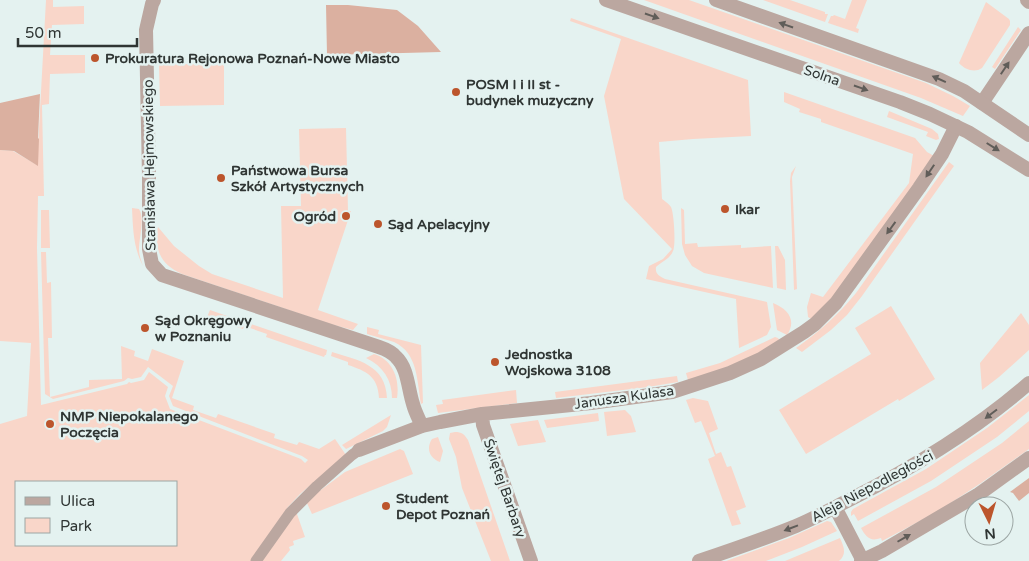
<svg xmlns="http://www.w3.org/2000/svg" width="1029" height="561" viewBox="0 0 1029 561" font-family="'Varela Round',sans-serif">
	<rect width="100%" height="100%" fill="#e4f2f0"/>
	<path fill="#f9d6c9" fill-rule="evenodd" d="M46,0H53V7L84,6V24L52,25L50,55H85V73L50,74L49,104L42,105L44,196H38L37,248L41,405L127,384L129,382L131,383L144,380L149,372L168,387L165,396L170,409L301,459L305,463L308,460L302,456L173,406L169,396L173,386L148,367L141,377L132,379L128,378L124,381L53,399L45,394L41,252H46L47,283L51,282L52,338H48L50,397L89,387V380L122,379L121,346L135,351L134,356L148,361L152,349L184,361L172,398L194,406L193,410L216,418L218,414L275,434L274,438L297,445L299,442L319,449L335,439L346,455L300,494L288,507L251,561H0V424L27,416L31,343L0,341V150L13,151L37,165ZM16,482H176V545H16Z
		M644,0H689L926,83L953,96L970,106L963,116L921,98Z
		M763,0H790L825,12V14H828L825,22Z
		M852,0H867L856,28L859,29L858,33L828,23L831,16H833L834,15L845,19Z
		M986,2L1009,19L1010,21V25L982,68C975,73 965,70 959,63Z
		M571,18L748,80L751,136L693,139L659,142L662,199C665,201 669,204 671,207C674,213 676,245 673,251C670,259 661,262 656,267C655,274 659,276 665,279L767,302L771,327L767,335L739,348L736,299L646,279L649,266L663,259L672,249L624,199L604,96L621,39L570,21Z
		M1018,27L1021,30L995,69L992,67Z
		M159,64H224V105L160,106Z
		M784,92L915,138L927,152L934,156L843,287L811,319L808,317L807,307L811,293L823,297L909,183L913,154L821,122V119L799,112L800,109L784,102Z
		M889,111L932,129L938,134L939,139L936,140L926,136L928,132L887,117Z
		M346,128L348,211H351L318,310L358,324L353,330L330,324L182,274C167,267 159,259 157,243C156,237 156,232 158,227L174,246L199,266L212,274L283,298L281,206H301L299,129Z
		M949,162L954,166L862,296L847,315L831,330L802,352L796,348C820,331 837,316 856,293Z
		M796,166L792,177L797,289L794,290L790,181L791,173Z
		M132,208L139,209C145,218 139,238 139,250C139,255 141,260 143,266C133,247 133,228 132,208Z
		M681,208L684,210L685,244L697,243L698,247L741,245V248L771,246L773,288L704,273L692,266L685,255L682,244Z
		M41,210H49L50,248H41Z
		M775,246H778L785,260L786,290L777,288Z
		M773,303C788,309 797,320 787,335L777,330Z
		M891,306L935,379L899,401L898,399L806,454L779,410L871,354L855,328Z
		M210,310L247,323L245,327H244L243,329L207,317Z
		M1021,313L1029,325V350L999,377L982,390L980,363Z
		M251,324L327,350L326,355H325L324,357L266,337L267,334L250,328Z
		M367,327L379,330L378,334L421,345L423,403L421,404C417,381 418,353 394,342C385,339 376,337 367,334Z
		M775,337L778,338L780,341C752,360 719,370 688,380L686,373L720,363Z
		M332,352C358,360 386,365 387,398H379C378,376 366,371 348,365V362L331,356Z
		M374,354C393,360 400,379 397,398H392C392,380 383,366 366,358Z
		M677,376L678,382L648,387L556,398L555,392Z
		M516,390L517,403L438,413L436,405L443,404L442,400Z
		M1029,395V411L997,437L931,481L858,521L854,514L851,516V512L853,509L926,469L987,428Z
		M693,398L708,401L718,429L709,433L716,454L721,452L727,467L731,466L746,507L736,511L741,524L732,526L708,459L715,456L701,421L695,423L686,400Z
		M625,410L631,416L636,432L607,436L604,412Z
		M598,413L599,421L547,428L544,420Z
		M391,415L387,427L383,431L346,449L342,445Z
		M538,420L546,442L518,446L510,424Z
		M1029,421V449L981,483L937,512L882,541L881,538C870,542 866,537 861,528L936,487L1002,443Z
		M455,432C462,432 464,434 468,440L510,561H491L462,488L456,457L449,439L450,433Z
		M438,437L443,451L440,462C429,458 426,448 432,439Z
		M400,449L404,451L413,474L312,514L306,501L345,472Z
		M294,514H297L305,537L293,541L294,545L289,547L290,550L281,561H262Z
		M827,521L831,522L837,531L802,547L766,561H726L789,538Z
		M840,538C844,547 847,554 839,561H785Z"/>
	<path fill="#dbb0a0" d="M326,5H348L397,10L418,26L441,52L327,55Z
		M40,94L38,138L39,139L38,166L14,151L0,150V103Z
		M1029,478V493L1019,501L1013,493L1010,492Z"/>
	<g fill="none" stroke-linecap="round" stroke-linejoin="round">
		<path stroke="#bba7a0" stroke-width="11" d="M256,561L290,513L317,486L352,455L359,450"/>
		<path stroke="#bba7a0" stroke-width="14" d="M154,0L152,4L146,30L149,176V249L152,264L162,275L379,347C385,349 392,352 396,357C408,368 408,389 413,404C415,412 419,419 422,426
			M1027,0L1029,2
			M982,103L1029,33
			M482,414L483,425L531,561
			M359,450L422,426L440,422L482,414L591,403L672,392L730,373L761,359L804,332L815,324L836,303L919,188L942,154L956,126
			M835,507L863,561"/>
		<path stroke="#bba7a0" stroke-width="14" d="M606,0L900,102L930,114L968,132L1029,170
			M716,0L939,79L964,91L1029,135
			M699,561C732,550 764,539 796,526C815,518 833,508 851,499C914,467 975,430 1029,383
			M861,561L882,551L979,494L1029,458"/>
	</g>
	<defs><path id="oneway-solid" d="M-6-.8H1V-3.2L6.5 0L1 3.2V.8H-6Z" transform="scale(1.25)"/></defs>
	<g fill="#605d59">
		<use href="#oneway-solid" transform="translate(652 16) rotate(19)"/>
		<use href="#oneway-solid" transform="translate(786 25) rotate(-161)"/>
		<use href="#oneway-solid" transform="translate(1005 68) rotate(-56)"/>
		<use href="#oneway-solid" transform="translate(939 79) rotate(-156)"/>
		<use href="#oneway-solid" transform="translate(861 88) rotate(19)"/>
		<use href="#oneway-solid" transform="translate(993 147) rotate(32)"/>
		<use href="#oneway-solid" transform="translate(930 171) rotate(124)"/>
		<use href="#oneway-solid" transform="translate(891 228) rotate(126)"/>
		<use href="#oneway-solid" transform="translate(991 414) rotate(143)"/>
		<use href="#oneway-solid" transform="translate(791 528) rotate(159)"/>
		<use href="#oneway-solid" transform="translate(904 538) rotate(-30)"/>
	</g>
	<g fill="#bc552c" stroke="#e4f2f0" stroke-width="2">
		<circle cx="95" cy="58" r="5"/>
		<circle cx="456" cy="92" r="5"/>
		<circle cx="221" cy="178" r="5"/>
		<circle cx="725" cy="209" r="5"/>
		<circle cx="346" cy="216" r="5"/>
		<circle cx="378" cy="224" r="5"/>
		<circle cx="145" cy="328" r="5"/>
		<circle cx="495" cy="362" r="5"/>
		<circle cx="50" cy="424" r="5"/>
		<circle cx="386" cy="506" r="5"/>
	</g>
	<g text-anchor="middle" stroke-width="5" stroke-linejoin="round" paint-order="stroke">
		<g font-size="14" font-weight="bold" fill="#2f3533" stroke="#e4f2f0" text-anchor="start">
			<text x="105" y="63">Prokuratura Rejonowa Poznań-Nowe Miasto</text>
			<text x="466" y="89">POSM I i II st -<tspan x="466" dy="16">budynek muzyczny</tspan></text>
			<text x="231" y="175">Państwowa Bursa<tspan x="231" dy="16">Szkół Artystycznych</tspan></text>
			<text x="735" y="214">Ikar</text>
			<text x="336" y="221" text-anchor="end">Ogród</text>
			<text x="388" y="229">Sąd Apelacyjny</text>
			<text x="155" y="325">Sąd Okręgowy<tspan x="155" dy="16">w Poznaniu</tspan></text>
			<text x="505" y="359">Jednostka<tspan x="505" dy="16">Wojskowa 3108</tspan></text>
			<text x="60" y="421">NMP Niepokalanego<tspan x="60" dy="16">Poczęcia</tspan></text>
			<text x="396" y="503">Student<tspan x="396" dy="16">Depot Poznań</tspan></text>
		</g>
		<g font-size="14" fill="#2f3533" stroke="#e4f2f0">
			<text transform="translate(822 75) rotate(19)" y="5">Solna</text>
			<text transform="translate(149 165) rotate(-91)" y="5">Stanisława Hejmowskiego</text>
			<text transform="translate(624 397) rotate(-8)" y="5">Janusza Kulasa</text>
			<text transform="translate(872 486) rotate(-28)" y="5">Aleja Niepodległości</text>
			<text transform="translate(505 488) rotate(71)" y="5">Świętej Barbary</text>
		</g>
	</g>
	<rect x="15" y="481" width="162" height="65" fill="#e4f2f0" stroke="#9ca6a4"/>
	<rect x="25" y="497" width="25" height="8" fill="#bba7a0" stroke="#9ca6a4"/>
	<text x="60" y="506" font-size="15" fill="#2f3533">Ulica</text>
	<rect x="25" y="518" width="25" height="15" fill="#f9d6c9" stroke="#9ca6a4"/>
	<text x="60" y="531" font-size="15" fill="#2f3533">Park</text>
	<g transform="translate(989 521) rotate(175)"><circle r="24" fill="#e4f2f0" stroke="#9ca6a4"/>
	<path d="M0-4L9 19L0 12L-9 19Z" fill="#bc552c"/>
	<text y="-8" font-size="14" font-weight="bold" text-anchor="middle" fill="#2f3533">N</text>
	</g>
	<path d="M18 38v8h119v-8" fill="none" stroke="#2f3533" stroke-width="2.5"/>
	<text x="25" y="38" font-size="15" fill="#2f3533" stroke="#e4f2f0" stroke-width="4" paint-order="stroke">50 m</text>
</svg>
